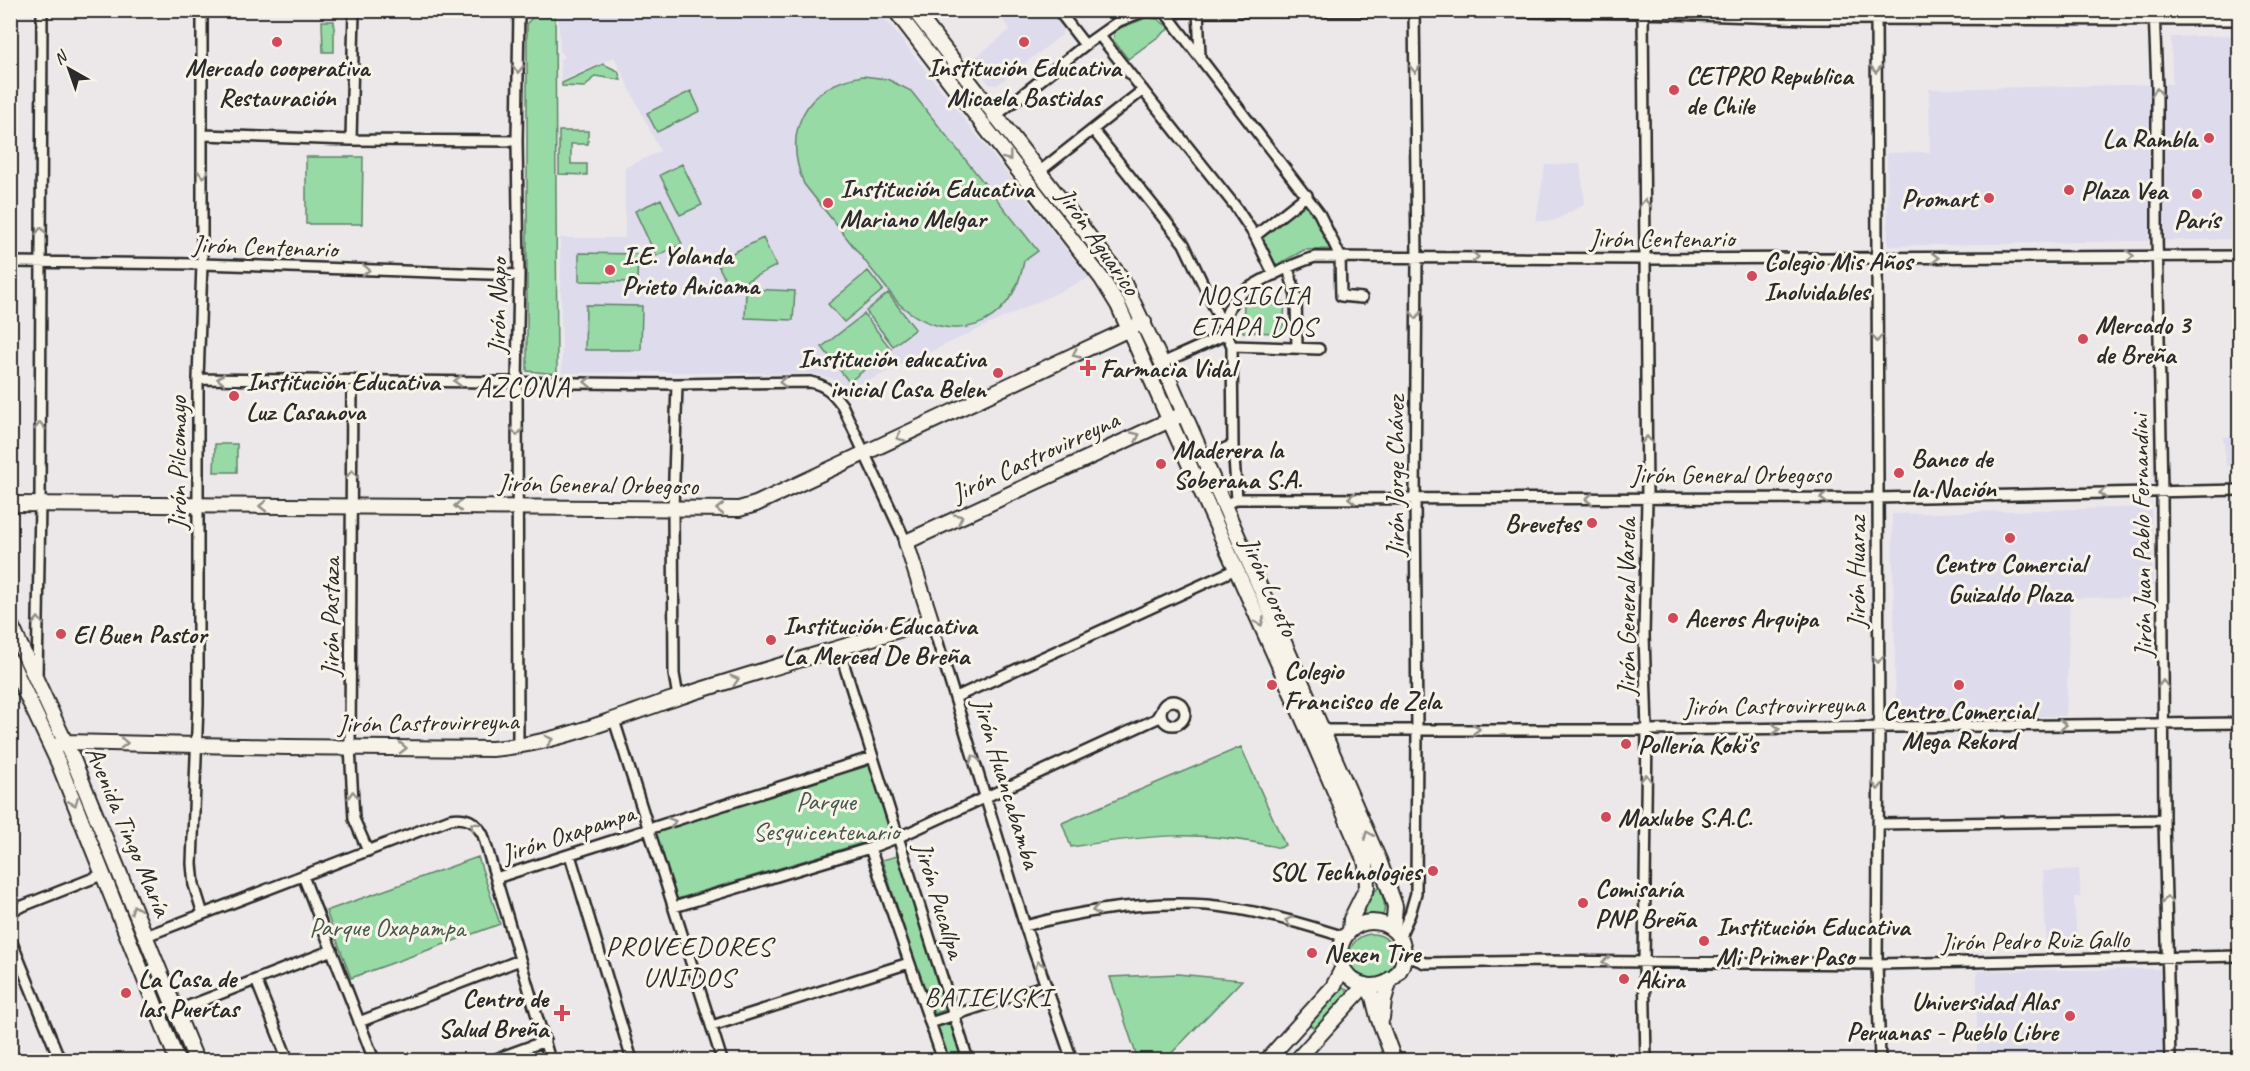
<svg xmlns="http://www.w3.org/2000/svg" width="2250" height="1071" viewBox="0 0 2250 1071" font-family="Caveat,sans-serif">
	<rect width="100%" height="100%" fill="#ece8ea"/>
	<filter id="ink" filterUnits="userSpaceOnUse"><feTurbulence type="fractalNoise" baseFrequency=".0167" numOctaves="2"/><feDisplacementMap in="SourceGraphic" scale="12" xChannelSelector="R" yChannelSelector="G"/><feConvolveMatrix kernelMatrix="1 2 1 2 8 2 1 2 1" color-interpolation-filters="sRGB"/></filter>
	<g filter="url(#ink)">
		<path fill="#dedbec" d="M558,11H879L1089,278L848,390L833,379L815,374L666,372L562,373L560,238H625V168L660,151L614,57L561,81L560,59L565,57L560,50Z
			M1006,11H1049L1063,27L1062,35L997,85L989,84L972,60L1010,30L1000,16Z
			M2239,35V239L1888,246L1887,153L1930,152L1929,89L2172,84L2171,37Z
			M1580,164L1585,204L1554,221H1536L1545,165Z
			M2239,435V465L2226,466L2223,437Z
			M2151,507L2153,597L2070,598L2066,716H1896L1892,514Z
			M2079,869L2081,897H2074L2077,940L2046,941L2043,871Z
			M2162,969V1060H1977V971Z"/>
		<path fill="#97daa6" stroke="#618268" stroke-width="1.5" d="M539,11H555L557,374L527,371V23Z
			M1146,18L1157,19L1170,28L1128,59L1113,40L1115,30Z
			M322,21H334V52H323Z
			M603,64L618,71L621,80L595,76L585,87L562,86V83Z
			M863,76L887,79L911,91L1038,251L1024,261C1012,329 950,349 899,304L804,184C782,131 805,85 863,76Z
			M691,91L700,111L657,132L647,113Z
			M559,131H588V144H571V164H587V175L559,174Z
			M306,157H363L362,224H306Z
			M682,164L702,205L680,215L660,175Z
			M661,199L682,244L656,256L635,211Z
			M1307,204L1326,237L1330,249L1304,250L1275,266L1260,237Z
			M763,238L776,266L730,289L716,261Z
			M579,253L638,254L637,282L579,281Z
			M868,271L883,290L844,322L828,304Z
			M746,289L795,291L793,320L745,318Z
			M888,293L915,329L893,346L866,311Z
			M1244,300L1285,302L1283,333L1243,332Z
			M586,305L642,306L641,350H585Z
			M864,314L891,349L849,382L822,347Z
			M215,444H237V472H214Z
			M1241,747L1285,845L1280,848C1205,829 1147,835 1071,847L1062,823Z
			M871,765L892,834L677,899L655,832Z
			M898,856L949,1009L932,1014L882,860Z
			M478,857L500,924L351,978L326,911Z
			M1380,886L1385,907L1383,915L1364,916L1356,920L1355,914Z
			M1349 957a23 23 0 1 1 46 0a23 23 0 1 1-46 0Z
			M1177,974L1242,980L1165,1060H1138L1110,977Z
			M1339,984L1347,990L1348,994L1316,1029L1305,1022Z
			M952,1022L964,1060H945L935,1027Z"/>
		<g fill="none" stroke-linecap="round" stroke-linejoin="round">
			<defs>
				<path id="street" d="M202,10V264L198,379V704L192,864L194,885L203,914
					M1058,10L1085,45
					M1198,10L1200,56
					M1643,10L1647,499L1644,635L1647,730L1644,963L1646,1060
					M1876,10L1879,728L1877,964L1880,1060
					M2154,10L2157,87V235L2162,492L2164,820L2170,1060
					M1165,12L1319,213L1340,256L1341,296L1362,298
					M1099,35L1235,206L1255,236L1274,275
					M993,118L1085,45L1119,21L1142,12L1414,11L1643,13L1808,19L2240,20
					M1093,130L1184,244L1223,326L1232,346L1233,445L1203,458
					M203,135L351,140L517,141
					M351,140L354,10
					M1040,171L1143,90
					M1255,236L1307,195
					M10,262L202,264L519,275
					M1288,268L1296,296L1297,348
					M1223,326C1226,315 1229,304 1238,296C1253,283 1295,263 1315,257L1645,259L2240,256
					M1232,346L1319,349
					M1162,363L1227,334
					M198,379L677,384L810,382C826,385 833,393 842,405L906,542
					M352,380L350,747L354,819L368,851
					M677,384L673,509L674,674L678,697
					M1233,445L1237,499
					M1224,505L1237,499L1877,498L2240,490
					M931,620L1025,926L1072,1060
					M839,649L968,1060
					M37,677L40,504L42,10
					M956,697L1236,569
					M1161 713a12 12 0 1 1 24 0a12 12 0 1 1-24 0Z
					M614,720L722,1060
					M1318,732L1323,730H1647L2240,723
					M518,747L517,381L519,275L517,141L519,10
					M1878,824L2164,820
					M870,848L943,1060
					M570,855L632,1060
					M303,876L374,1060
					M496,878L873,757
					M674,907L870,848L899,837L1156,719L1161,711
					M10,911L104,874
					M1025,926C1085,910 1145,901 1207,905C1254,909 1300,923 1345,937
					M146,936L450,819C466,816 475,821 483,835L550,1060
					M10,938L60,1060
					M1399,938L1410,914L1416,893L1417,729L1415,498L1417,257L1414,10
					M1403,951L1410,957L1425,963L1541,961L1877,964L2240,956
					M256,980L288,1060
					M176,1011L332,950
					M359,1022L520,960
					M930,1023L1046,985
					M712,1026L909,963
					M493,1060L545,1041"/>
				<path id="secondary" d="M895,10L1102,279L1118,305L1316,748L1366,864L1367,887L1351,919L1350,931
					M914,10L1122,279L1162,363L1379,860L1395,906L1393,930
					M10,504L739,509L756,504L1144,322
					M10,623L72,757L196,1060
					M10,660L58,762L177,1060
					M52,748L66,742L287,747L492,749C556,744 615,718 676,698C760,670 846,647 931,620L906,542L1183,414
					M1340 954a32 32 0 1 1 64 0a32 32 0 1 1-64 0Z
					M1366,985L1373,997L1378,1017L1394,1060
					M1382,1018L1384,1000L1390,979
					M1267,1060L1333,987L1343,967
					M1297,1060L1365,985"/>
			</defs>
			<use href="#street" stroke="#2b2b2b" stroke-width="14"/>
			<use href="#secondary" stroke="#2b2b2b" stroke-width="18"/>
			<use href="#street" stroke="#f7f3e8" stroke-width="9"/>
			<use href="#secondary" stroke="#f7f3e8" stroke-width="14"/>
		</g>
		<defs><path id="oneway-chevron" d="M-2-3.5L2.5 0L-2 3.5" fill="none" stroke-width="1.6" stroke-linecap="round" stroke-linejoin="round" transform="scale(1.5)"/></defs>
		<g stroke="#918f8a">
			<use href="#oneway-chevron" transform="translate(518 69) rotate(91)"/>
			<use href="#oneway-chevron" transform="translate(1415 69) rotate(89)"/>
			<use href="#oneway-chevron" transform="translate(1876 69) rotate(90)"/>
			<use href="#oneway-chevron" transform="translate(2157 92) rotate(-92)"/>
			<use href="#oneway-chevron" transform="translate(1008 157) rotate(52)"/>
			<use href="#oneway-chevron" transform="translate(203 174) rotate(90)"/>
			<use href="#oneway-chevron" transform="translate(1645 203) rotate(-90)"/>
			<use href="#oneway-chevron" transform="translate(41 231) rotate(-90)"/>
			<use href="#oneway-chevron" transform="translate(2130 256) rotate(-1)"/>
			<use href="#oneway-chevron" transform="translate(1475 257) rotate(1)"/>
			<use href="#oneway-chevron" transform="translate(1935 258)"/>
			<use href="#oneway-chevron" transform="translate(366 270) rotate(2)"/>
			<use href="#oneway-chevron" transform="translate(1416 315) rotate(90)"/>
			<use href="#oneway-chevron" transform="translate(1877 338) rotate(90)"/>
			<use href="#oneway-chevron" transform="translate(1076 354) rotate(155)"/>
			<use href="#oneway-chevron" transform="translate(221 379) rotate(-179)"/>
			<use href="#oneway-chevron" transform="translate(458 381) rotate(-180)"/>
			<use href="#oneway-chevron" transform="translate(588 382) rotate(-179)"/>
			<use href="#oneway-chevron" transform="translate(783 382) rotate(180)"/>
			<use href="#oneway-chevron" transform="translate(40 426) rotate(-90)"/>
			<use href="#oneway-chevron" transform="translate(517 432) rotate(90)"/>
			<use href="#oneway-chevron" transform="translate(1136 436) rotate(-25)"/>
			<use href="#oneway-chevron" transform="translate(900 437) rotate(155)"/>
			<use href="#oneway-chevron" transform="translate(1647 440) rotate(-90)"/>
			<use href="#oneway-chevron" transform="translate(352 474) rotate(-90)"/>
			<use href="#oneway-chevron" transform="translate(2103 493) rotate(179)"/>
			<use href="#oneway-chevron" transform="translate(1352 498) rotate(180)"/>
			<use href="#oneway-chevron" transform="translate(1824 498) rotate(180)"/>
			<use href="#oneway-chevron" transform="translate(1589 499) rotate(-180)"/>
			<use href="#oneway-chevron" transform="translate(263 506) rotate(180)"/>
			<use href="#oneway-chevron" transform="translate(458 506) rotate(-180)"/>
			<use href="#oneway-chevron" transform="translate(720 509) rotate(-180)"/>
			<use href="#oneway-chevron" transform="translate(959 518) rotate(-25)"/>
			<use href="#oneway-chevron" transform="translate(38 621) rotate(-89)"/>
			<use href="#oneway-chevron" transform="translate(1260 622) rotate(66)"/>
			<use href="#oneway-chevron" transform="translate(1878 659) rotate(90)"/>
			<use href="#oneway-chevron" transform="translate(735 680) rotate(-17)"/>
			<use href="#oneway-chevron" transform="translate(2163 684) rotate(-91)"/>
			<use href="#oneway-chevron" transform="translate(2063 725) rotate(-1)"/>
			<use href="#oneway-chevron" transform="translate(1476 729)"/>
			<use href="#oneway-chevron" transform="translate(1776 729) rotate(-1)"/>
			<use href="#oneway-chevron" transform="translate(549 740) rotate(-15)"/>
			<use href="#oneway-chevron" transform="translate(124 743) rotate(1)"/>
			<use href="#oneway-chevron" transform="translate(403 748) rotate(1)"/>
			<use href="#oneway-chevron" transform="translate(974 759) rotate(-106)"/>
			<use href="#oneway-chevron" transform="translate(1646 778) rotate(-89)"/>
			<use href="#oneway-chevron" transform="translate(1878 786) rotate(91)"/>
			<use href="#oneway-chevron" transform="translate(353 795) rotate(-93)"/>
			<use href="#oneway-chevron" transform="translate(74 802) rotate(68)"/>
			<use href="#oneway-chevron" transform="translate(672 822) rotate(-18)"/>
			<use href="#oneway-chevron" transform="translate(474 826) rotate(-138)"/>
			<use href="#oneway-chevron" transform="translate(1368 835) rotate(-113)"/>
			<use href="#oneway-chevron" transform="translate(2167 900) rotate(-92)"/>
			<use href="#oneway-chevron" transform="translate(135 909) rotate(-112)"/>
			<use href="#oneway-chevron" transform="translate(1096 910) rotate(171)"/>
			<use href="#oneway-chevron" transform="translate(1289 921) rotate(-166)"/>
			<use href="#oneway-chevron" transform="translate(1606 962) rotate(-179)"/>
			<use href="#oneway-chevron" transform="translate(1039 965) rotate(-109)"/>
		</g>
	</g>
	<g fill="#d1495b" stroke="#f7f3e8" stroke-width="2">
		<circle cx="277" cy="42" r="6"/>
		<circle cx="1024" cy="42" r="6"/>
		<circle cx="1674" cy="90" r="6"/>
		<circle cx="2209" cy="138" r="6"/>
		<circle cx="2069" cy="190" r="6"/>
		<circle cx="2197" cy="194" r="6"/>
		<circle cx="1989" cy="198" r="6"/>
		<circle cx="828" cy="203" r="6"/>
		<circle cx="610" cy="270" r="6"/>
		<circle cx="1752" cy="276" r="6"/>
		<circle cx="2083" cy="339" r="6"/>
		<path d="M1085 359h6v6h6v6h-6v6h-6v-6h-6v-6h6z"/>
		<circle cx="998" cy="373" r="6"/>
		<circle cx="234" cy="396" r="6"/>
		<circle cx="1161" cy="464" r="6"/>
		<circle cx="1899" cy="473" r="6"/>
		<circle cx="1592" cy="523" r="6"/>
		<circle cx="2010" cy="538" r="6"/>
		<circle cx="1673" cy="618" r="6"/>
		<circle cx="61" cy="634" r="6"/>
		<circle cx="771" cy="640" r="6"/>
		<circle cx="1272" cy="685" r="6"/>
		<circle cx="1959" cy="685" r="6"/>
		<circle cx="1626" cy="744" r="6"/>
		<circle cx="1606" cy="817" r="6"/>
		<circle cx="1433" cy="871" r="6"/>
		<circle cx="1583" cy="903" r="6"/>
		<circle cx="1704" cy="941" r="6"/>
		<circle cx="1312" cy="953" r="6"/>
		<circle cx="1624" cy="979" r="6"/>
		<circle cx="126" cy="993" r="6"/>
		<path d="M559 1004h6v6h6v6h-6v6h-6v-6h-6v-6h6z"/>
		<circle cx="2070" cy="1016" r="6"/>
	</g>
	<g text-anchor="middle" stroke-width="6" stroke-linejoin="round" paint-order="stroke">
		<g font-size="26" font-weight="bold" fill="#2b2b2b" stroke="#f7f3e8" text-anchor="start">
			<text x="277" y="76" text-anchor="middle">Mercado cooperativa<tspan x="277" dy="30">Restauración</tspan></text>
			<text x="1024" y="76" text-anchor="middle">Institución Educativa<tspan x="1024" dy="30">Micaela Bastidas</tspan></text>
			<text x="1686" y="84">CETPRO Republica<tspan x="1686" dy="30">de Chile</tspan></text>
			<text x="2197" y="147" text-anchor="end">La Rambla</text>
			<text x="840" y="197">Institución Educativa<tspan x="840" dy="30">Mariano Melgar</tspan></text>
			<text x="2081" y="199">Plaza Vea</text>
			<text x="1977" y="207" text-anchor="end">Promart</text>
			<text x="2197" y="228" text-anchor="middle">París</text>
			<text x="622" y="264">I.E. Yolanda<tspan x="622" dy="30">Prieto Anicama</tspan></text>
			<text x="1764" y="270">Colegio Mis Años<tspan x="1764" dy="30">Inolvidables</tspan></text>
			<text x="2095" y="333">Mercado 3<tspan x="2095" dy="30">de Breña</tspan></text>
			<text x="986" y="367" text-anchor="end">Institución educativa<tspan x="986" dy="30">inicial Casa Belen</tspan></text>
			<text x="1100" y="377">Farmacia Vidal</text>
			<text x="246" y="390">Institución Educativa<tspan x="246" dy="30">Luz Casanova</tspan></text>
			<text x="1173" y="458">Maderera la<tspan x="1173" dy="30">Soberana S.A.</tspan></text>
			<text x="1911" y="467">Banco de<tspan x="1911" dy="30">la Nación</tspan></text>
			<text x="1580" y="532" text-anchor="end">Brevetes</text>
			<text x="2010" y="572" text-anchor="middle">Centro Comercial<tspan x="2010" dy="30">Guizaldo Plaza</tspan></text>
			<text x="1685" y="627">Aceros Arquipa</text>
			<text x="783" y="634">Institución Educativa<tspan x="783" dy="30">La Merced De Breña</tspan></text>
			<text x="73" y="643">El Buen Pastor</text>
			<text x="1284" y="679">Colegio<tspan x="1284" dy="30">Francisco de Zela</tspan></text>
			<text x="1959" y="719" text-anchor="middle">Centro Comercial<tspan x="1959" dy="30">Mega Rekord</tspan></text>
			<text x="1638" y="753">Pollería Koki's</text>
			<text x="1618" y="826">Maxlube S.A.C.</text>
			<text x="1421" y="880" text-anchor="end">SOL Technologies</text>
			<text x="1595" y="897">Comisaría<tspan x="1595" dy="30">PNP Breña</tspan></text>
			<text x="1716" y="935">Institución Educativa<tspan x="1716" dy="30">Mi Primer Paso</tspan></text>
			<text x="1324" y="962">Nexen Tire</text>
			<text x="138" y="987">La Casa de<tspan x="138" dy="30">las Puertas</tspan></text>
			<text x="1636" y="988">Akira</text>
			<text x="548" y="1007" text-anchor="end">Centro de<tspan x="548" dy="30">Salud Breña</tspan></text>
			<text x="2058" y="1010" text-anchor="end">Universidad Alas<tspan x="2058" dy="30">Peruanas - Pueblo Libre</tspan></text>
		</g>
		<g font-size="26" fill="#2b2b2b" stroke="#f7f3e8">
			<text x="1662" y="247">Jirón Centenario</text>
			<text transform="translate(1099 241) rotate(55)" y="9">Jirón Aguarico</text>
			<text transform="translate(265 246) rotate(2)" y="9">Jirón Centenario</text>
			<text transform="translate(497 306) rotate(-89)" y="9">Jirón Napo</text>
			<text transform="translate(1035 456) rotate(-25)" y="9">Jirón Castrovirreyna</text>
			<text transform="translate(177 463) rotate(-90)" y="9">Jirón Pilcomayo</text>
			<text x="1731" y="483">Jirón General Orbegoso</text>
			<text transform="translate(1395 476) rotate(-90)" y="9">Jirón Jorge Chávez</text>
			<text transform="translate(598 484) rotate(1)" y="9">Jirón General Orbegoso</text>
			<text transform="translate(2141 536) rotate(-91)" y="9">Jirón Juan Pablo Fernandini</text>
			<text transform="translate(1856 572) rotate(-90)" y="9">Jirón Huaraz</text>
			<text transform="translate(1270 586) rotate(66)" y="9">Jirón Loreto</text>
			<text transform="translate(1626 607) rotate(-90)" y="9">Jirón General Varela</text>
			<text transform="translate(330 617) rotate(-90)" y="9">Jirón Pastaza</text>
			<text transform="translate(1774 705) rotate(-1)" y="9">Jirón Castrovirreyna</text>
			<text transform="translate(428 722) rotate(-1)" y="9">Jirón Castrovirreyna</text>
			<text transform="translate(1007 783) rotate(73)" y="9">Jirón Huancabamba</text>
			<text transform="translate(129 831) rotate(67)" y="9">Avenida Tingo María</text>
			<text transform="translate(568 833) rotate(-18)" y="9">Jirón Oxapampa</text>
			<text transform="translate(940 900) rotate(73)" y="9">Jirón Pucallpa</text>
			<text transform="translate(2035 940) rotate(-1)" y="9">Jirón Pedro Ruiz Gallo</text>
		</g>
		<g font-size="26" fill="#46574a" stroke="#f7f3e8">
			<text x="826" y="810">Parque<tspan x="826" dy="30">Sesquicentenario</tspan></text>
			<text x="387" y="936">Parque Oxapampa</text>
		</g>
		<g font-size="27" letter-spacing="1.5" fill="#2b2b2b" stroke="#f7f3e8">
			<text x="1254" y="304">NOSIGLIA<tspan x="1254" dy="31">ETAPA DOS</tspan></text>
			<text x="689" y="955">PROVEEDORES<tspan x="689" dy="31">UNIDOS</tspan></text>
			<text x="988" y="1006">BATIEVSKI</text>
		</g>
		<g font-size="28" letter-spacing="1.5" fill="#2b2b2b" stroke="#f7f3e8">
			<text x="523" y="396">AZCONA</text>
		</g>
	</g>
	<rect width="2250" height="1071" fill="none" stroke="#f7f3e8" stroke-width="36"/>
	<rect x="18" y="18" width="2214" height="1035" fill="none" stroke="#2b2b2b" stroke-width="2" filter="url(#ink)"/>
	<g transform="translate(69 69) rotate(320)" stroke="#f7f3e8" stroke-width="4.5" paint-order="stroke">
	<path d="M0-4.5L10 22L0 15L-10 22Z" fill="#2b2b2b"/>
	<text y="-9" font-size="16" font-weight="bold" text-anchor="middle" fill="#2b2b2b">N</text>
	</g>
</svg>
